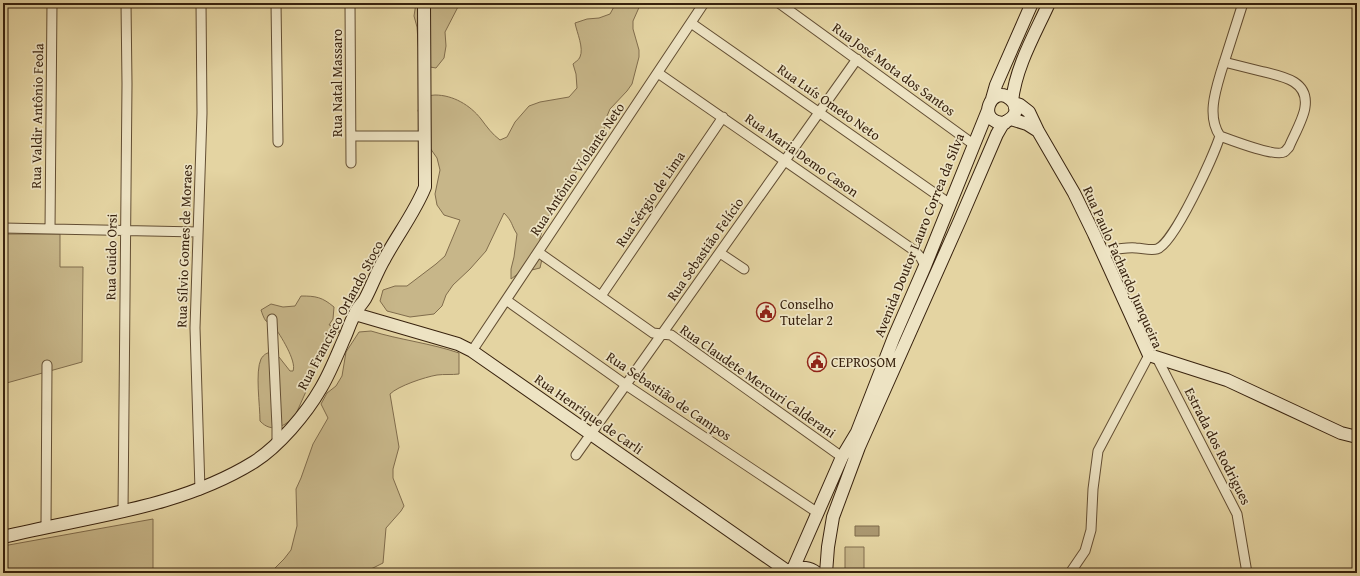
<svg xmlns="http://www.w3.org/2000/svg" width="1360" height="576" viewBox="0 0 1360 576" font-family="'Gentium Book Plus',serif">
	<rect width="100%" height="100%" fill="#e4d4a2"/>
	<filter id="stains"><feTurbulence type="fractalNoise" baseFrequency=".005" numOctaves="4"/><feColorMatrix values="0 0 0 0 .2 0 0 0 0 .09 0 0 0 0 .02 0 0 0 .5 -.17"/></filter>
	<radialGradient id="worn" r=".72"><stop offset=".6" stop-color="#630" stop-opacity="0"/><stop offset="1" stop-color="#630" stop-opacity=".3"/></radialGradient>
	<path fill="#c7b689" stroke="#806c4c" d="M416,3H460L445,32L446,46L444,58L436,68L424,66L419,55L417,27L414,16Z
		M616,3H641L633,21V29L639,50V57L632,84L627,91L610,109L607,116L605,127L600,138L583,161L545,222L540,238L542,259L540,268L519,273L511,279V269L514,257L517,234C511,225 513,222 504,213L486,251L470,269L453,285L446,295L442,306L434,314L410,317L387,311L380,301L383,290L395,286H407L436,264L445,256L460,220L444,215L437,205L435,194L440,170L437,158L430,148L420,114L418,111C420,102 426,95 435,95C453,95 470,105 481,119C487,127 492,134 500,140L507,137L515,122L529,106L540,102L569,97L577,88L576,74L573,64C575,62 579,60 580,57C584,48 577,33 575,23L587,19L599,18L610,14Z
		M3,234H60V267H83L82,362L3,384Z
		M301,296C316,296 322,297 334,307L333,319L329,325L334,326L340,331L332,339L325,349L295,416C285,426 272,434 260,421C260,405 255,372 261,359C264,354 267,353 271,352L279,357L290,371H293C297,361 280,335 274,326C272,323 269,323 266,321C264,319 262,313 261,310L271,304L283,307L295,306Z
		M371,331C400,340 430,343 459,353V374C452,375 444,374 437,375C425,377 398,386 390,394L399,447L393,469V478L404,506L401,511L386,528L383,563L371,569L367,573H270L284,559L291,550L297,526L296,489L301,478L313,444L328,418L321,404L327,393L336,386L342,376L346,352L359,332Z
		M153,519V573H9L3,556V546Z
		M845,547H864V573H845Z"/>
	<path fill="#aa9770" stroke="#7c6849" d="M855,526H879V536H855Z"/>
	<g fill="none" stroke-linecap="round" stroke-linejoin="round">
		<defs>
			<path id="street" d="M276,3L278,142
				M350,3L351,163
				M779,3L973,144
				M691,23L950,204
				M1224,62C1236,65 1248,68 1260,71C1281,76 1309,80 1305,107C1304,118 1293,137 1289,147C1287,149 1286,151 1284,152C1275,157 1231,140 1220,136C1207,117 1215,92 1221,72L1243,3
				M658,73L915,251L921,258L925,266
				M351,136H425
				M3,228L198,232
				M50,229L52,3
				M538,252L653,333L671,335L842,457
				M1102,252C1113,250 1124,247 1136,248C1143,248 1150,251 1157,249C1174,244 1214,155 1220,136
				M720,253L744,269
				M601,296L723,117
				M506,300L626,385L818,513
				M272,319L277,427V443
				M472,351L704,3
				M1157,358L1237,514L1247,573
				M576,455L857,59
				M200,490L195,328L202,113L201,3
				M123,512L127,84L126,3
				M46,526L47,365
				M1070,573L1085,551L1091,530L1093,489L1098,451L1149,355"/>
			<path id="secondary" d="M992,99L996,85L1032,3
				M1012,101C1016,66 1035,34 1049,3
				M1014,103L1020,105L1029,112L1038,131L1074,193L1094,234L1149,355L1227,380L1341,433L1357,437
				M1011,119L1027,124L1038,131
				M355,314L458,344L472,351L790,573
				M3,537C88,516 178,509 254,462C279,446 306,414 321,388C330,373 337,355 344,339C348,331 350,322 355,314C357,308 362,304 365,299C372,286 377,271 385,258C398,234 415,212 425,187L424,3
				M793,569L842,457L857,432L894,337L925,266L988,110
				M791,573L793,569C802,567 809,567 817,573
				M826,573L828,547L833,517L859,447L960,220L997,134C999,131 1001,126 1004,123C1008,120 1013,119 1015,113C1016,108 1014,102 1010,99C992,83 974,123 1005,123"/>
		</defs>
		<use href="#street" stroke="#634e33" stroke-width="11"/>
		<use href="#secondary" stroke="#38220e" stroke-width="14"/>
		<use href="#street" stroke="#ede3c3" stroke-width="9"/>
		<use href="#secondary" stroke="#ede3c3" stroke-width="12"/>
	</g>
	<defs>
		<symbol id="civic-ring" viewBox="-11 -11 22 22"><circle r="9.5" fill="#ede3c3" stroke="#8f2418" stroke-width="1.5"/><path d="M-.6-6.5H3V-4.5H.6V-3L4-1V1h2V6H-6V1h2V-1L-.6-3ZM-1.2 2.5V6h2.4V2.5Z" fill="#8f2418"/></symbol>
	</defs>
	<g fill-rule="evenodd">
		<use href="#civic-ring" x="755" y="301" width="22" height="22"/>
		<use href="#civic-ring" x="806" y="351" width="22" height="22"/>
	</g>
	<g text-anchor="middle" stroke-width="3.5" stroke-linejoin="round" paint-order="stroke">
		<g font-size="14" fill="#38220e" stroke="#ede3c3">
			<text transform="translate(894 69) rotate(36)" y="5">Rua José Mota dos Santos</text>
			<text transform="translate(337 83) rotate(-90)" y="5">Rua Natal Massaro</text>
			<text transform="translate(829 102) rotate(35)" y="5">Rua Luís Ometo Neto</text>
			<text transform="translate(37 116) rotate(-89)" y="5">Rua Valdir Antônio Feola</text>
			<text transform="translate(802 155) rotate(35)" y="5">Rua Maria Demo Cason</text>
			<text transform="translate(577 169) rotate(-56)" y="5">Rua Antônio Violante Neto</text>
			<text transform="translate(650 199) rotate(-56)" y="5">Rua Sérgio de Lima</text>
			<text transform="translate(919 235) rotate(-68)" y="5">Avenida Doutor Lauro Correa da Silva</text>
			<text transform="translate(184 246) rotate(-88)" y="5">Rua Sílvio Gomes de Moraes</text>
			<text transform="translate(705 249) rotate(-55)" y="5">Rua Sebastião Felício</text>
			<text transform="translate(111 257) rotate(-89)" y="5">Rua Guido Orsi</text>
			<text transform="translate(1123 267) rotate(66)" y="5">Rua Paulo Fachardo Junqueira</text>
			<text transform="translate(340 315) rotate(-62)" y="5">Rua Francisco Orlando Stoco</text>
			<text transform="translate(758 381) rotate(35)" y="5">Rua Claudete Mercuri Calderani</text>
			<text transform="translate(669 396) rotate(34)" y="5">Rua Sebastião de Campos</text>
			<text transform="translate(589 414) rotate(35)" y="5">Rua Henrique de Carli</text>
			<text transform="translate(1218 446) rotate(63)" y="5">Estrada dos Rodrigues</text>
		</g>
		<g font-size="14" fill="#38220e" stroke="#ede3c3" text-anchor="start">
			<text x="780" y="309">Conselho<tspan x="780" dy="16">Tutelar 2</tspan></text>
			<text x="831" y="367">CEPROSOM</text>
		</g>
	</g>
	<rect width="1360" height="576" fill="none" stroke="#e4d4a2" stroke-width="16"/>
	<rect x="4" y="4" width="1352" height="568" fill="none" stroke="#38220e" stroke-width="2"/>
	<rect x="8" y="8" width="1344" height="560" fill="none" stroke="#38220e"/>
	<rect width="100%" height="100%" filter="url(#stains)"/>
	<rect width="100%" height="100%" fill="url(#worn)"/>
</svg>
